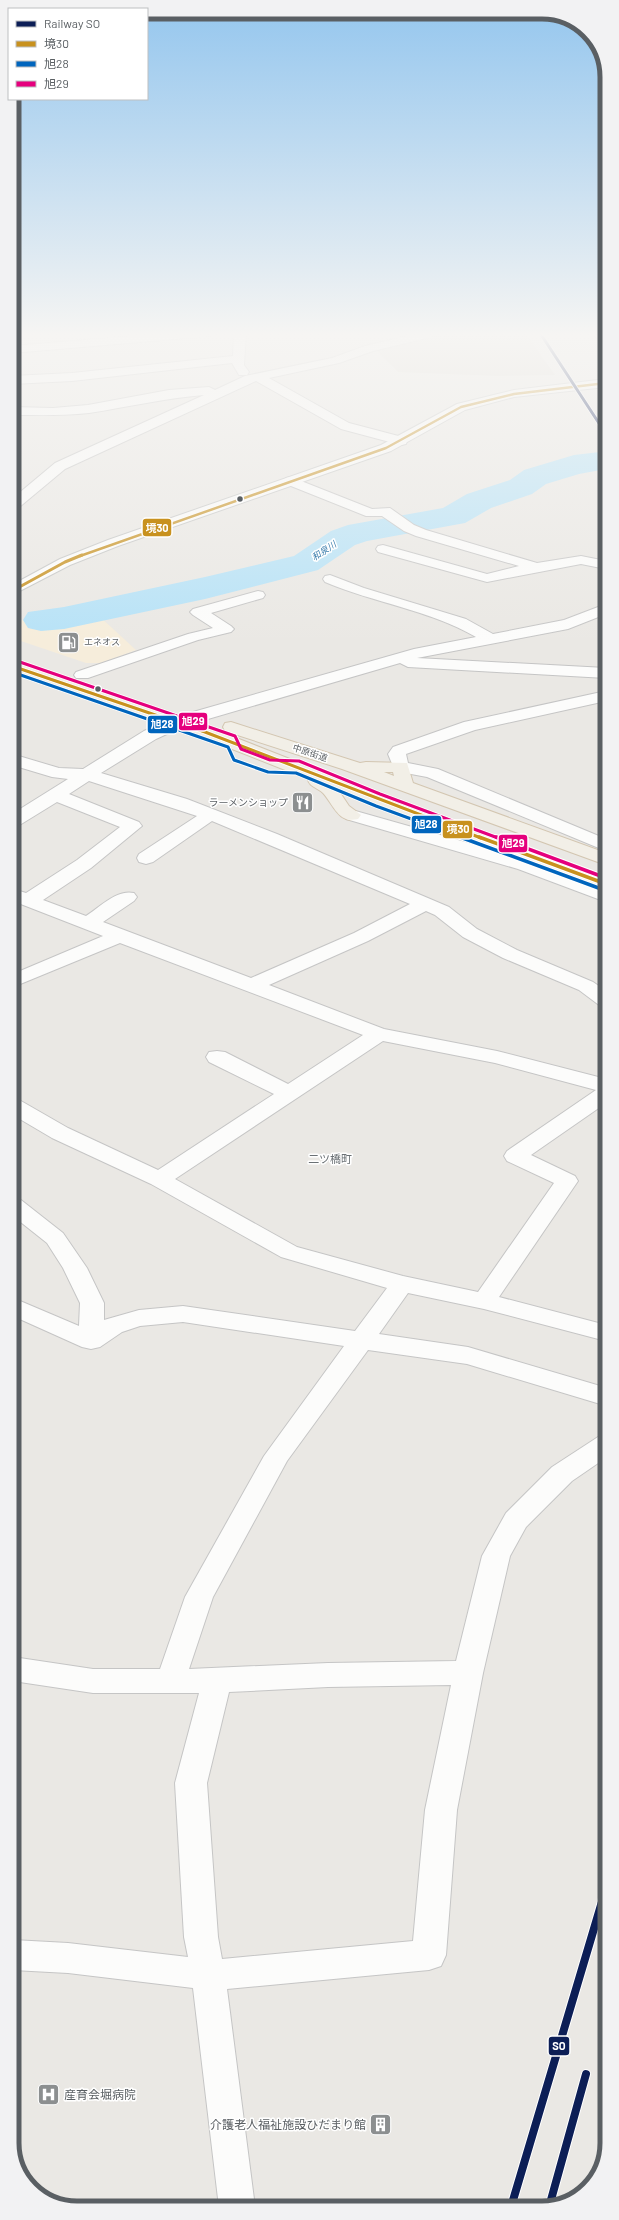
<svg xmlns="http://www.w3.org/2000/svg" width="619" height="2220" viewBox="0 0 619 2220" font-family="Barlow,'Noto Sans JP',sans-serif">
	<rect width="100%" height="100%" fill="#eae8e4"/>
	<path fill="#f6eddb" d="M97,614L136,650L101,663H86L12,638V621L41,618L40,623Z"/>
	<path fill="#dedad4" d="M450,333H525L555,375L498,376L398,372L376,350Z"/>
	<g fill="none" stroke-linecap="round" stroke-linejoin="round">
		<path fill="#b6e2f7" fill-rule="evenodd" d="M600,452L606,453V469L579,474L546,484L532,494L491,508L465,523L367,541L355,545L318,570L205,599L64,629L41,631L28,628L23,620L28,612L64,607L205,577L294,556L331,531L348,525L443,508L467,494L510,480L524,470L574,455Z"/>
		<defs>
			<path id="minor" d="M170,333H216L210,336L12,353V346Z
				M234,333H246L244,365L249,372L247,375H239L232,363L72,381L12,384V376L72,373L233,356Z
				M420,333H441L439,335L373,351L339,363L269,378L349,423L406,438L407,441L406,444L401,445L341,429L256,381L65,469L17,509L12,510V499L55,463L204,395C165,398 128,407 89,413C63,416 38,415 12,415V407L53,408L88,405L169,390L209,387L215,390L245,376L332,358L365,346Z
				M588,333L606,334V342Z
				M291,477L372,509L390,508L414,525L426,530L537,563L581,556L606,561V569L581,564L487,582L378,552L376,549L378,546L383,545L487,574L519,566L416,536L404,531L382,516H366L286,484L284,481L286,478Z
				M330,575L364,588L466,619L493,634L564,620L606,604V614L568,629L417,658L606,668V678L408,667L400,663L184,726L156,739L101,773L187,799L277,834L449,907L477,929L517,950L593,982L606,991V1007L599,1005L579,990L503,958L463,937L435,915L426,911L368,941L269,985L384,1029L497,1051L606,1079V1103L531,1155L575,1176L578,1181L499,1297L606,1325V1341L484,1309L408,1293L379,1334L468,1347L607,1388V1406L467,1364L368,1350L287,1461L213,1597L189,1669L328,1663L456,1661L482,1556L506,1513L552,1467L598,1437L607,1435V1457L572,1481L526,1527L510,1556L483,1673L457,1810L446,1955L441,1966L429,1970L227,1989L255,2207H219L193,1988L68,1973L13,1970V1940L68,1943L188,1957L184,1937L175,1783L199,1693H93L13,1681V1657L93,1669H160L185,1597L264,1456L344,1346L183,1322L140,1326L122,1332L100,1347L91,1349L82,1347L13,1316V1298L79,1326L80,1303L63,1268L47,1243L13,1216V1198L21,1200L63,1233L87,1268L104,1303V1320L139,1310L183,1306L355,1331L387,1288L281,1257L151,1184L52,1138L13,1115V1100L21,1101L68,1128L158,1170L274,1094L209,1062L206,1057L209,1052L217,1051L225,1052L288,1084L363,1035L120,943L13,987V974L103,936L13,901V889L26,893L77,860L120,827L57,802L18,826L12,827V814L68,779L52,777L12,765V754L59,768L83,769L144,731L172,718L414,649L476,637C430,610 374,603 325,582L323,579L325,576ZM89,781L197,816L139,854L137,858L139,862L146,864L153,862L212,821L410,904L354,933L251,978L103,922L134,901L137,897L134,893C117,889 100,907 86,916L43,900L91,868L142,826L139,822L69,794ZM383,1041L495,1063L596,1090L507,1151L504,1156L507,1161L554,1183L478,1292L403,1276L297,1247L175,1179ZM451,1685L425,1810L413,1941L222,1959L218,1937L207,1783L229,1692L328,1687Z
				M258,591L263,592L265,595L263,598L211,613L231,626L234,629L231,632L198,640L88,678H76L74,675L76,672L188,634L213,628L193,615L190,612L193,609Z
				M606,691V701L475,730L406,754L408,763L438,769L606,839V851L427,777L395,771L388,754L393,747L464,722Z
				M352,810L532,861L606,889V902L518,869L346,819L343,815L346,811Z"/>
			<path id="secondary" d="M606,379V387L514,397L465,410L391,451L118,546L70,565L12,595V585L60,559L108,540L381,445L457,404L514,390Z"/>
			<path id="primary" d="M12,661L211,728L384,796L606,878V890L339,791L349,806L361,815L358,819C338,824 334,805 323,793C318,788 308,786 308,779L199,736L12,671Z
				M231,722L360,763L366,762L407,763L413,783L606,853V865L342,769L225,731L223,727L225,723ZM384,772H393L394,776Z"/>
		</defs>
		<use href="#minor" stroke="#c5c5c5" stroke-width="2"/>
		<use href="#secondary" stroke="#c5c6c5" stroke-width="2"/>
		<use href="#primary" stroke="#d3c6b1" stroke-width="2"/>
		<use href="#minor" fill="#fcfcfb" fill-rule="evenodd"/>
		<use href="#secondary" fill="#fcfcfb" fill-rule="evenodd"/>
		<use href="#primary" fill="#f2efe7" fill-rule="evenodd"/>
		<defs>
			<path id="bus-1-far2" d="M80,556L386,448L461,407L514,394L606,383"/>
			<path id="bus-1-far1" d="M12,591L65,562L82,555
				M12,666L205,732L481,838"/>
			<path id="bus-1" d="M479,837L606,884"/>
			<path id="bus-2-far1" d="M12,672L228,747L234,760L268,772L296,773L376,806L463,838"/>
			<path id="bus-2" d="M460,837L604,890"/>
			<path id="bus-3-far1" d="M14,660L235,736L241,749L270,760L299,761L380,794L498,838"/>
			<path id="bus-3" d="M496,837L606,878"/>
		</defs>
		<use href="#bus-1-far2" stroke="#fff" stroke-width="4"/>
		<use href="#bus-1-far1" stroke="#fff" stroke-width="5"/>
		<use href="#bus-1" stroke="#fff" stroke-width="6"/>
		<use href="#bus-2-far1" stroke="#fff" stroke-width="5"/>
		<use href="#bus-2" stroke="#fff" stroke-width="6"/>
		<use href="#bus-3-far1" stroke="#fff" stroke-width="5"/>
		<use href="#bus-3" stroke="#fff" stroke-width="6"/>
		<use href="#bus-1-far2" stroke="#c8911e" stroke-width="2.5"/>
		<use href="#bus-1-far1" stroke="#c8911e" stroke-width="3"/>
		<use href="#bus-1" stroke="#c8911e" stroke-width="3.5"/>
		<use href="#bus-2-far1" stroke="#0065bd" stroke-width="3"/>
		<use href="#bus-2" stroke="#0065bd" stroke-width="3.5"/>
		<use href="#bus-3-far1" stroke="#e5007d" stroke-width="3"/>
		<use href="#bus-3" stroke="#e5007d" stroke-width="3.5"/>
		<defs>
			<path id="rail-1-far1" d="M540,333L606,434"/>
			<path id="rail-1" d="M511,2207L607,1885
				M549,2207L586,2074"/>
		</defs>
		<use href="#rail-1-far1" stroke="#fff" stroke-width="4.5"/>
		<use href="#rail-1" stroke="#fff" stroke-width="10"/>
		<use href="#rail-1-far1" stroke="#0c1e56" stroke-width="3"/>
		<use href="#rail-1" stroke="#0c1e56" stroke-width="8"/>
	</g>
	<linearGradient id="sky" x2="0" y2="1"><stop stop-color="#94c6ee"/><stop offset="0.52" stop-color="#f6f5f3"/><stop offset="1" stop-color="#f6f5f3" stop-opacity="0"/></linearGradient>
	<rect width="619" height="644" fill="url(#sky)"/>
	<defs>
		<symbol id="fuel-square" viewBox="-11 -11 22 22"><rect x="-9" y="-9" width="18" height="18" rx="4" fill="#8c8f90" stroke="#fff"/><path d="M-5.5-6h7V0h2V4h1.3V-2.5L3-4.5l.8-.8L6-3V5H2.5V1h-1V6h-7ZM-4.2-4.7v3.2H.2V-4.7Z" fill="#fff"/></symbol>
		<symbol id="restaurant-square" viewBox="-11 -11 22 22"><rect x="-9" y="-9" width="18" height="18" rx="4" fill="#8c8f90" stroke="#fff"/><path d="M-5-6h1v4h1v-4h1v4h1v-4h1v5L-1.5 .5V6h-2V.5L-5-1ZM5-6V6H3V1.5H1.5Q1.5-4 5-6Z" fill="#fff"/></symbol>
		<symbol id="hospital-square" viewBox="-11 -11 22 22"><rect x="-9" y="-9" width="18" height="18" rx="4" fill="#8c8f90" stroke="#fff"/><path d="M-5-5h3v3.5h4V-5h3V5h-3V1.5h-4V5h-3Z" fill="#fff"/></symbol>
		<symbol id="building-square" viewBox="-11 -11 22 22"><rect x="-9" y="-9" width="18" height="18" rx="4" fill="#8c8f90" stroke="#fff"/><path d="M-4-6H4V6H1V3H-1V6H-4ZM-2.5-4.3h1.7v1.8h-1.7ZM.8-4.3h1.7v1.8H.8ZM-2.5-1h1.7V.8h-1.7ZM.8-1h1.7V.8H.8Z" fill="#fff"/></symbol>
	</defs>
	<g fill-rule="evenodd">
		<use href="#fuel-square" x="56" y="630" width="25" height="25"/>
		<use href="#restaurant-square" x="290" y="790" width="25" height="25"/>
		<use href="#hospital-square" x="36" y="2082" width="25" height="25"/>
		<use href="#building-square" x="368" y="2112" width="25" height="25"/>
	</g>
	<g fill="#5a5f63" stroke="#fff" stroke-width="1.5">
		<circle cx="240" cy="499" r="3.5"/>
		<circle cx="98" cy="689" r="3.5"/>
	</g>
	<g text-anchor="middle" stroke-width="3" stroke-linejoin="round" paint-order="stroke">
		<g font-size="9" font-style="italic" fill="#377bab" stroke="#fff">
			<text transform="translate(324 551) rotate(-34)" y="3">和泉川</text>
		</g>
		<g font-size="9" fill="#5a5f63" stroke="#fff" text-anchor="start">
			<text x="84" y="645">エネオス</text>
		</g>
		<g font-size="9" fill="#5a5f63" stroke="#fff">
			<text transform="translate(310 753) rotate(18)" y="3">中原街道</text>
		</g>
		<g font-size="10" fill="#5a5f63" stroke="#fff" text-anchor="end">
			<text x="288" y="806">ラーメンショップ</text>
		</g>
		<g font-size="11" fill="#6b7175" stroke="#fff">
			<text x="330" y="1163">二ツ橋町</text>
		</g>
		<g font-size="12" fill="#5a5f63" stroke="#fff" text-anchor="start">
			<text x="64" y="2099">産育会堀病院</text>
			<text x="366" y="2129" text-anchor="end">介護老人福祉施設ひだまり館</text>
		</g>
	</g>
	<path d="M0 0H619V2220H0ZM77 19H542A58 58 0 0 1 600 77V2143A58 58 0 0 1 542 2201H77A58 58 0 0 1 19 2143V77A58 58 0 0 1 77 19Z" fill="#f2f2f3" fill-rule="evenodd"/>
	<path fill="none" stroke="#5a5f63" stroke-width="5" d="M77 19H542A58 58 0 0 1 600 77V2143A58 58 0 0 1 542 2201H77A58 58 0 0 1 19 2143V77A58 58 0 0 1 77 19Z"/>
	<g stroke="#fff" stroke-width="1.5">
		<rect x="142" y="518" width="30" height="19" rx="4" fill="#c8911e"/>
		<rect x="178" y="712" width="30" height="19" rx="4" fill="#e5007d"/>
		<rect x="147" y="715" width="31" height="19" rx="4" fill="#0065bd"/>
		<rect x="411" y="815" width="31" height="19" rx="4" fill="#0065bd"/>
		<rect x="442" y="820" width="31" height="19" rx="4" fill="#c8911e"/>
		<rect x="498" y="834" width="30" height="19" rx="4" fill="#e5007d"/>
		<rect x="548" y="2036" width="22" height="20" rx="4" fill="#0c1e56"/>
	</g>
	<g font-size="11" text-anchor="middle" font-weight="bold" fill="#fff">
		<text x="157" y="532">境30</text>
		<text x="193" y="725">旭29</text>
		<text x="162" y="728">旭28</text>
		<text x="426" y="828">旭28</text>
		<text x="458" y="833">境30</text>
		<text x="513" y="847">旭29</text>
		<text x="559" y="2050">SO</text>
	</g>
	<rect x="8" y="8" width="140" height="92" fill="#ffffff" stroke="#bdbfc1"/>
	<rect x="16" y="21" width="20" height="6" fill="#0c1e56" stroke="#bdbfc1"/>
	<text x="44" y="28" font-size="12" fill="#5a5f63">Railway SO</text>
	<rect x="16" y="41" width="20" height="6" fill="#c8911e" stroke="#bdbfc1"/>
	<text x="44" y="48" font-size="12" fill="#5a5f63">境30</text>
	<rect x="16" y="61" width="20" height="6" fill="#0065bd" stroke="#bdbfc1"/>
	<text x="44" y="68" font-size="12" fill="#5a5f63">旭28</text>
	<rect x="16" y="81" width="20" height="6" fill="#e5007d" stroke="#bdbfc1"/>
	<text x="44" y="88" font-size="12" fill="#5a5f63">旭29</text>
</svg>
